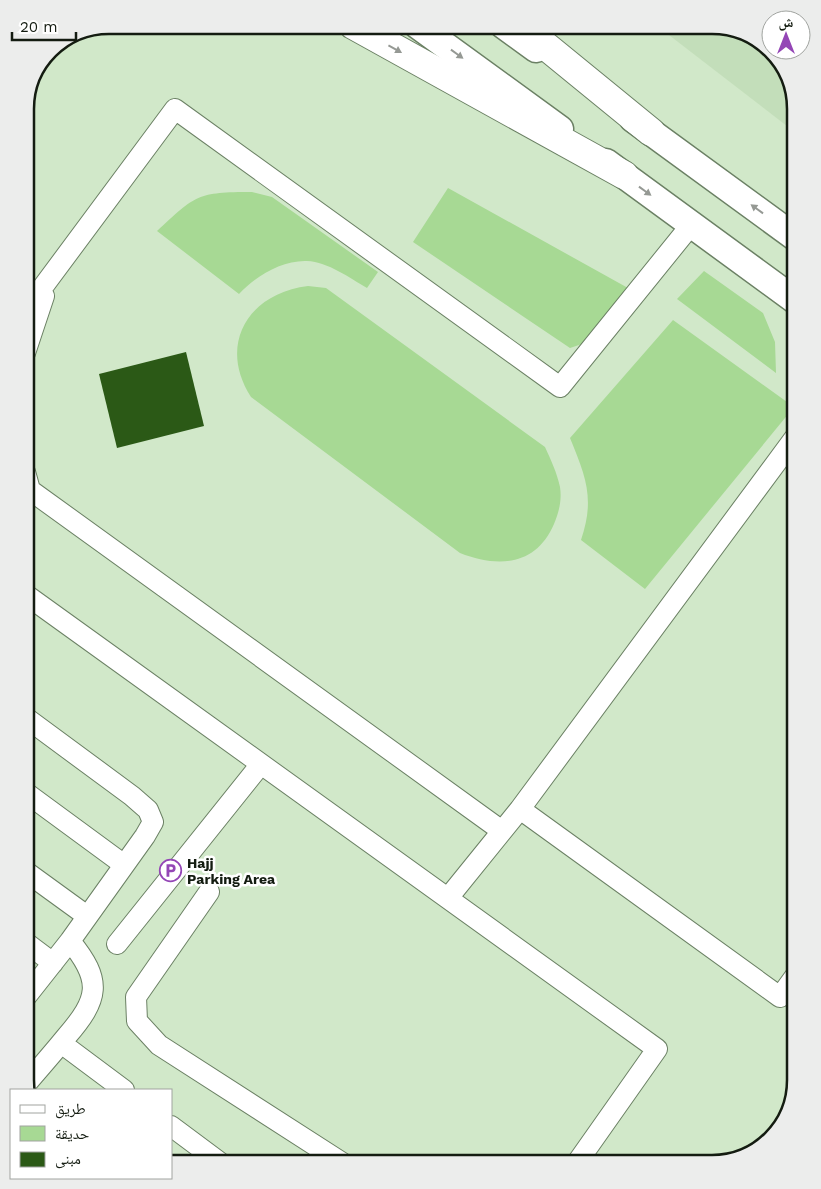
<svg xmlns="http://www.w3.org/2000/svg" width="821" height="1189" viewBox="0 0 821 1189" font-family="'Work Sans','Noto Naskh Arabic',sans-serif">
	<rect width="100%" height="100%" fill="#d1e8c9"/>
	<path fill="#c3deba" d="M656,25H717L758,39L785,67L796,109V133Z"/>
	<path fill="#a7d994" d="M448,188L628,288L588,342L570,348L413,242Z
		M252,192L272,197L378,272L367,288C350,278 328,262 307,261C282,260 256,276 239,294L157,231C196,195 197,192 252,192Z
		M704,271L763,313L775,342L776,373L677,299Z
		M308,286L326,288L545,447C551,460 557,473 560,487C562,500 559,512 554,524C536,566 498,568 460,553L251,397C217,344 249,293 308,286Z
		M673,320L794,407L645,589L581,540C595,499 586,477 570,438Z"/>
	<path fill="#2b5916" d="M186,352L204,426L117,448L99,374Z"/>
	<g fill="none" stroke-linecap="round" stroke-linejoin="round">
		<defs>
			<path id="minor" d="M25,311L175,109L560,387L691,225
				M25,353L44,296
				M25,472L30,490L502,831
				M25,594L657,1049L576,1164
				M25,792L123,864
				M520,809L780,997L796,975
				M25,871L87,916
				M209,892L136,997L137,1021L159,1045L344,1164
				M448,898L520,809L796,436
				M25,942L53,963
				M117,944L261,764
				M25,998L70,941L145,836L153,822L148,810L132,796L25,717
				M61,1043L124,1090
				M26,1084C39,1069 53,1053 66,1037C99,999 103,981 70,941
				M171,1126L222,1164"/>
			<path id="major" d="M417,25L560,129
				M503,25L536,49
				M633,119L796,238
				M606,162L796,301"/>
			<path id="highway" d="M353,25L624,175
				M520,25L651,132"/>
		</defs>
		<use href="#minor" stroke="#6b8064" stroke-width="22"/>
		<use href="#major" stroke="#6b8064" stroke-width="29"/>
		<use href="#highway" stroke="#6b8064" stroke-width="30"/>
		<use href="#minor" stroke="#fff" stroke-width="20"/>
		<use href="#major" stroke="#fff" stroke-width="26"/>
		<use href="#highway" stroke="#fff" stroke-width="28"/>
	</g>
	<defs><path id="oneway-solid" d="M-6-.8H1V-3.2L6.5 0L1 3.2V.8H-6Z" transform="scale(1.25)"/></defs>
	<g fill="#959994">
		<use href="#oneway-solid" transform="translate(395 49) rotate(29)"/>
		<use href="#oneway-solid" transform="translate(457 54) rotate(36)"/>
		<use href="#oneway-solid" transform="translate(645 191) rotate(36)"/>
		<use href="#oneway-solid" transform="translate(757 209) rotate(-144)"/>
	</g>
	<defs>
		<symbol id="parking-ring" viewBox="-11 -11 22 22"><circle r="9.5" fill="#fff" stroke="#9446b6" stroke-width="1.5"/><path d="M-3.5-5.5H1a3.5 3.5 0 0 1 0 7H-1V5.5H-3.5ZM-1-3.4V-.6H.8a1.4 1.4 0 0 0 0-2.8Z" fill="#9446b6"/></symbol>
	</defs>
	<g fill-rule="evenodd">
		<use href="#parking-ring" x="158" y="858" width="25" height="25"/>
	</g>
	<g text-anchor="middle" stroke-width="5" stroke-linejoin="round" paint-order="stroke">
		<g font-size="14" font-weight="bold" fill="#141c11" stroke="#fff" text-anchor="start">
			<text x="187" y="868">Hajj<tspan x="187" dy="16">Parking Area</tspan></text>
		</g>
	</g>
	<path d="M0 0H821V1189H0ZM109 34H712A75 75 0 0 1 787 109V1080A75 75 0 0 1 712 1155H109A75 75 0 0 1 34 1080V109A75 75 0 0 1 109 34Z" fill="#ecedec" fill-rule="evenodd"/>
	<path fill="none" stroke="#141c11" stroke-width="2.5" d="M109 34H712A75 75 0 0 1 787 109V1080A75 75 0 0 1 712 1155H109A75 75 0 0 1 34 1080V109A75 75 0 0 1 109 34Z"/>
	<rect x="10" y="1089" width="162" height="90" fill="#ffffff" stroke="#a1a4a0"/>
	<rect x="20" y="1105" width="25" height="8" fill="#ffffff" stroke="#a1a4a0"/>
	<text x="55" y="1114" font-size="15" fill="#141c11">طريق</text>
	<rect x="20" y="1126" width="25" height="15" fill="#a7d994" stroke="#a1a4a0"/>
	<text x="55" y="1139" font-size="15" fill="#141c11">حديقة</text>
	<rect x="20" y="1152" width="25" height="15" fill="#2b5916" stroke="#a1a4a0"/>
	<text x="55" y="1164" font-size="15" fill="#141c11">مبنى</text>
	<g transform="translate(786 35)"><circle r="24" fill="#ffffff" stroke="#a1a4a0"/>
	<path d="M0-4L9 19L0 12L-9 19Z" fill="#9446b6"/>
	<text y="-8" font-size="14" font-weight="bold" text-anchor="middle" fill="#141c11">ش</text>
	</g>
	<path d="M12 32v8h64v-8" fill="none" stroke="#141c11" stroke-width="2.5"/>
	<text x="20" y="32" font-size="15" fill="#141c11" stroke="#ffffff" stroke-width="4" paint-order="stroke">20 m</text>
</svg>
